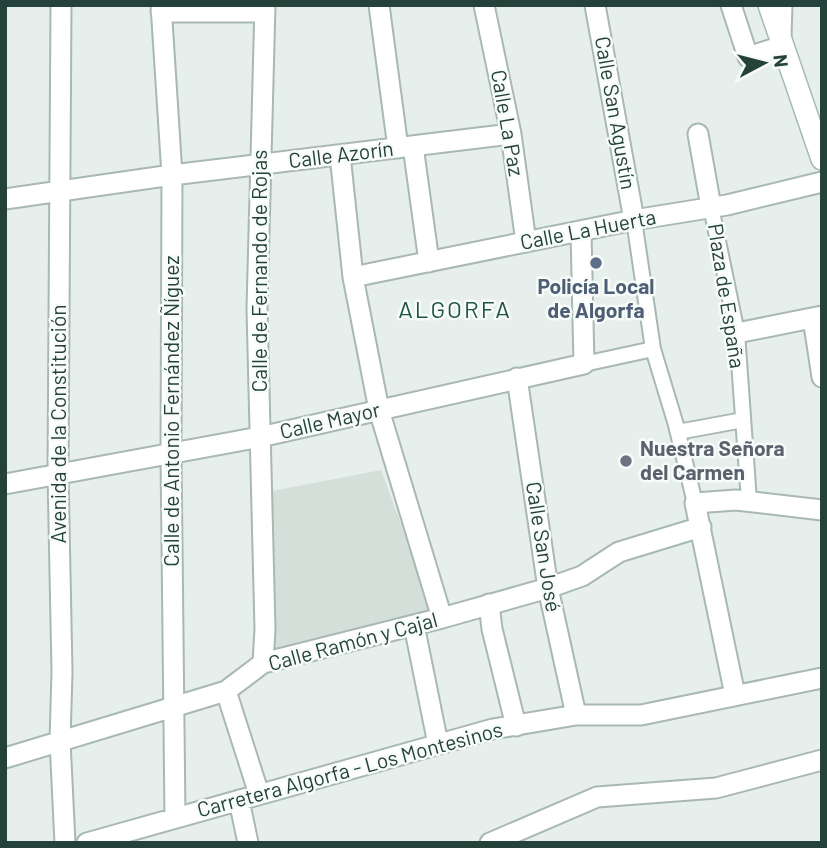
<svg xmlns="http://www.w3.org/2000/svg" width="827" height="848" viewBox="0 0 827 848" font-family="Barlow,sans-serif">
	<rect width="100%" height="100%" fill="#e6efeb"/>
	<path fill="#d4dfda" d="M381,470L434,613L270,657L267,492Z"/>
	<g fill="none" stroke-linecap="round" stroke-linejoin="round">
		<defs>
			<path id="pedestrian" d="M711,207L737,333L749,501
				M634,220L653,349L676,425L695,503
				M584,364L653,349
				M678,432L743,420"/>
			<path id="minor" d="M61,5L58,473L62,672L60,741L65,843
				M161,5L172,175L171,454L175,817
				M379,5L398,148
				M484,5L511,134L526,242
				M595,5L634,220
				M731,5L748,57L782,46
				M161,12H265
				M781,37L782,5
				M698,134L711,207
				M413,146L429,262
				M340,155L353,277L379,410L442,618
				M5,199L172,175L511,134
				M353,277L634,220L727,205L822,182
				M813,318L822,377
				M737,333L822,316
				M517,378L548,588L576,715
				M5,484L260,437L584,364L581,231
				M489,604L492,629L516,726
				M414,625L438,744
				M263,663L265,629L257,309L265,5
				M226,691L259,794
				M735,695L695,503L736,500L822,510
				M5,758L226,691L263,663L442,618L548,588L582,576L619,552L701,527
				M239,800L248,843
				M87,843L493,729L576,715H641L822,678
				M490,843L597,797L716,788L822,760"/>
			<path id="secondary" d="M769,5L822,159"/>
		</defs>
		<use href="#pedestrian" stroke="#a8b8b2" stroke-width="18"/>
		<use href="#minor" stroke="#a8b8b2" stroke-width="23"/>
		<use href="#secondary" stroke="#a4bbb3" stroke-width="24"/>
		<use href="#pedestrian" stroke="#fff" stroke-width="14"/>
		<use href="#minor" stroke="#fff" stroke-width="19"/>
		<use href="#secondary" stroke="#fff" stroke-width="21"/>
	</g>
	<circle fill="#5c6f8a" stroke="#f7fbf9" stroke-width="2.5" cx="596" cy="263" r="7"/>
	<circle fill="#6b7280" stroke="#f7fbf9" stroke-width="2.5" cx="626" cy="461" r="7"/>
	<g text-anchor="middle" stroke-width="5" stroke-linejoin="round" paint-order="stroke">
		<g font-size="21" fill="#24423a" stroke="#f7fbf9">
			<text transform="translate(615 113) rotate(80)" y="7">Calle San Agustín</text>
			<text transform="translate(507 123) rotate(80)" y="7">Calle La Paz</text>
			<text transform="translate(341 155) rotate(-7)" y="7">Calle Azorín</text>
			<text transform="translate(588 230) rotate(-11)" y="7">Calle La Huerta</text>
			<text transform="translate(260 271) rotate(-90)" y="7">Calle de Fernando de Rojas</text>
			<text transform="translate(726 296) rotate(81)" y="7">Plaza de España</text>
			<text transform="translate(172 411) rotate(-90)" y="7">Calle de Antonio Fernández Ñíguez</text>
			<text transform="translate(330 421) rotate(-13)" y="7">Calle Mayor</text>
			<text transform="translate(59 424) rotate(-90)" y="7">Avenida de la Constitución</text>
			<text transform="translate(543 547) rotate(81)" y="7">Calle San José</text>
			<text transform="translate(353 642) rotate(-15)" y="7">Calle Ramón y Cajal</text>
			<text transform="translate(350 770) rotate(-15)" y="7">Carretera Algorfa - Los Montesinos</text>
		</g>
		<g font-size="21" font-weight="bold" fill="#4e5e75" stroke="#f7fbf9">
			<text x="596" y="294">Policía Local<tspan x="596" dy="24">de Algorfa</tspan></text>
		</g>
		<g font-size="21" font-weight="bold" fill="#5b616d" stroke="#f7fbf9" text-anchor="start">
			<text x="640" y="456">Nuestra Señora<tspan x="640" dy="24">del Carmen</tspan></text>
		</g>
		<g font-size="24" letter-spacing="2" fill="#1f5548" stroke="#f7fbf9">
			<text x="455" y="318">ALGORFA</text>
		</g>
	</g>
	<rect width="827" height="848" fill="none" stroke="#24423a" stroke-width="14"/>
	<g transform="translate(764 63) rotate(83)" stroke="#f7fbf9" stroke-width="5" paint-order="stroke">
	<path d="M0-5L12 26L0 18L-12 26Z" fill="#24423a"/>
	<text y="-10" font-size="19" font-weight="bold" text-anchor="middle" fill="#24423a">N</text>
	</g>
</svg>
